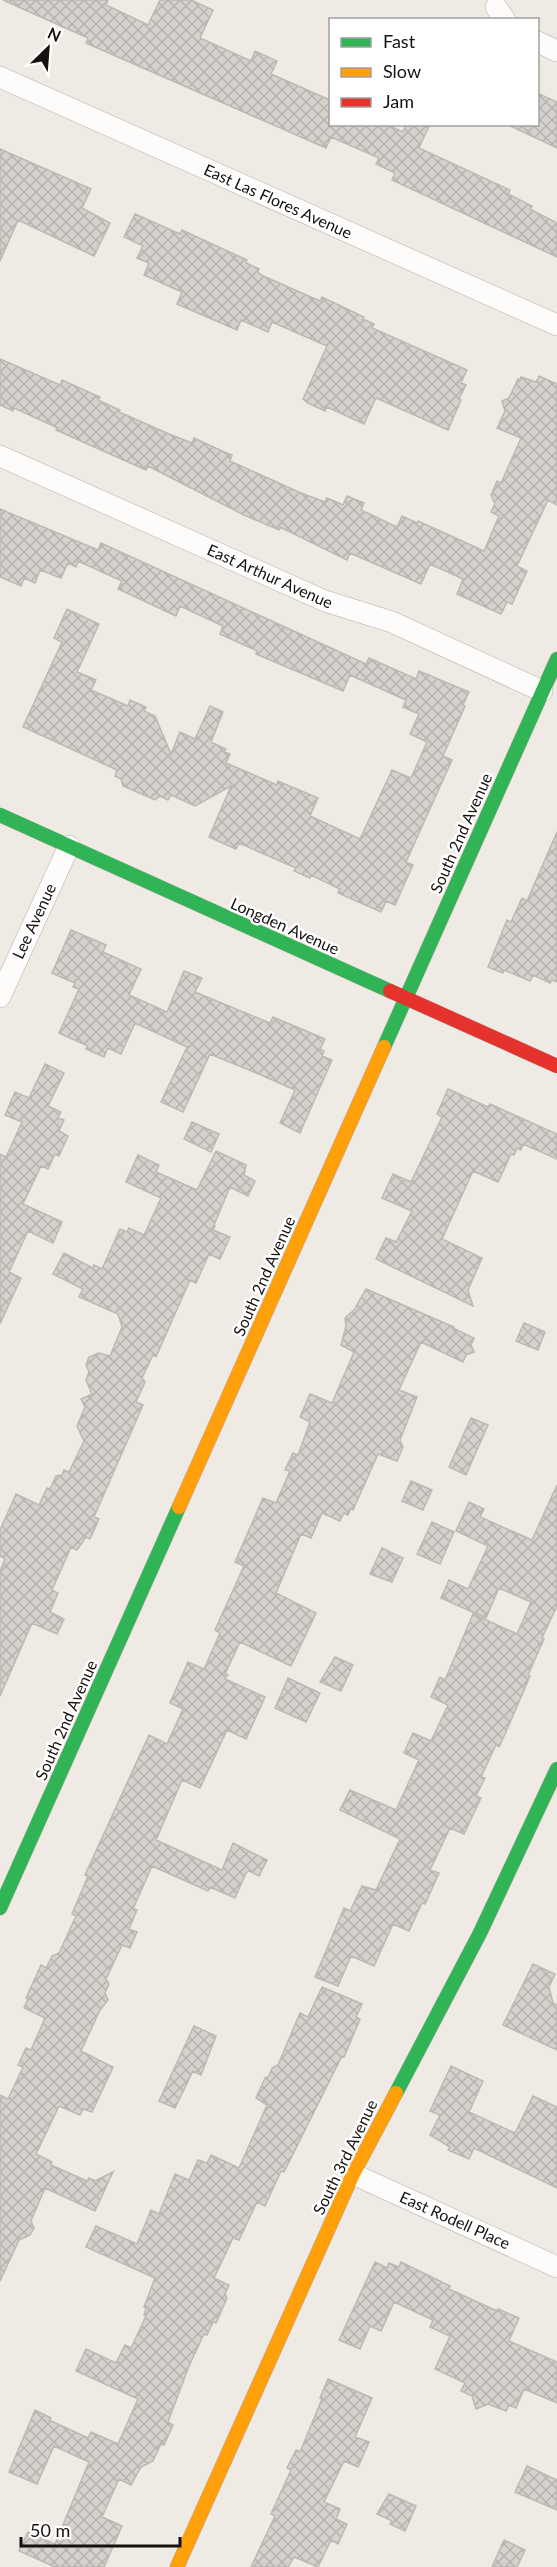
<svg xmlns="http://www.w3.org/2000/svg" width="557" height="2567" viewBox="0 0 557 2567" font-family="Lato,sans-serif">
	<defs>
		<pattern id="building-cross-hatch" width="8" height="8" patternUnits="userSpaceOnUse" patternTransform="scale(1.5)"><rect width="8" height="8" fill="#d5d1cc"/><path d="M0 0l8 8M0 8l8-8" fill="none" stroke="#b6b2ae"/></pattern>
	</defs>
	<rect width="100%" height="100%" fill="#f0eae4"/>
	<path fill="url(#building-cross-hatch)" stroke="#bdb8b4" stroke-width="1.5" d="M3,0H108L106,5L148,25L160,0H191L213,10L200,38L251,61L255,51L277,61L271,74L330,100V124H386L403,132L406,124H430L419,148L510,190L508,194L532,206L530,209L557,223V257L392,180L395,173L376,164L379,158L331,137L326,148L86,43L88,38Z
		M537,93L557,102V148L506,124H537Z
		M0,149L91,189L82,208L110,223L94,256L18,220L0,261Z
		M135,214L180,234L182,230L247,260L246,263L259,269L258,272L261,275L320,301L322,297L364,317L363,319L374,324L372,328L467,370L461,383L466,385L459,399L461,400L448,430L376,398L364,424L327,407L325,411L308,403L303,399L327,346L272,322L268,332L241,320L237,330L177,304L182,292L144,275L149,263L137,258L143,246L124,237Z
		M0,359L60,385L62,380L100,397L98,400L120,410L119,412L169,434L192,443L194,438L222,451L232,455L230,461L301,493L325,502L327,498L343,505L347,496L364,503L361,510L397,527L402,516L417,523L418,521L484,551L499,516L491,512L495,504L491,495L497,481L501,483L521,438L497,428L505,411L502,401L509,398L518,379L520,380L521,377L536,382L539,376L557,384V505L548,500L517,566L527,571L512,604L507,602L501,614L457,594L463,579L430,564L421,584L350,553L347,560L280,527L279,530L244,515L148,466L146,470L56,430L58,428L14,408L13,411L0,405Z
		M0,509L98,550L101,543L366,664L369,658L416,679L419,671L469,692L463,705L465,706L443,756L452,760L406,862L413,865L395,905L386,901L381,912L338,893L340,889L311,875L310,878L294,871L296,868L239,843L236,849L209,837L231,786L195,806L171,795L168,800L160,796L155,800L123,786L121,779L115,776L117,770L23,727L62,642L54,638L67,609L99,624L77,672L96,680L91,690L128,706L130,700L146,707L144,711L155,716L171,754L180,732L195,739L210,706L223,712L211,742L226,749L224,752L230,754L226,763L277,785L278,781L318,798L310,816L360,839L392,770L411,778L427,742L410,734L419,714L403,707L406,700L350,675L343,691L256,654L257,651L220,634L223,626L180,606L176,616L118,589L122,581L78,561L76,567L68,563L61,578L40,570L35,583L24,578L21,586L0,577Z
		M557,832V982L552,980L550,983L533,975L530,981L504,970L503,973L488,967L507,920L511,922L522,898L527,901Z
		M71,930L106,945L103,952L141,969L129,995L167,1012L184,971L202,978L195,992L270,1023L273,1017L325,1039L320,1049L324,1051L322,1056L332,1060L300,1133L280,1123L295,1090L261,1075L210,1054L183,1112L161,1102L187,1047L135,1023L121,1054L108,1048L104,1057L86,1049L88,1046L59,1033L79,989L73,987L75,983L52,973Z
		M45,1064L64,1073L48,1106L61,1112L58,1118L64,1120L59,1131L68,1136L59,1156L55,1154L48,1169L41,1166L23,1204L62,1222L53,1243L28,1231L9,1272L21,1278L0,1324V1154L6,1157L22,1122L5,1115L15,1092L29,1098Z
		M448,1089L488,1107L490,1104L557,1134V1159L523,1144L521,1150L517,1148L514,1155L511,1154L498,1182L473,1171L442,1239L482,1258L468,1290L473,1306L376,1259L386,1238L396,1242L412,1211L382,1198L393,1174L411,1182L442,1117L437,1114Z
		M192,1122L219,1134L211,1152L184,1139Z
		M216,1151L246,1165L244,1175L255,1181L248,1196L230,1187L214,1225L215,1226L213,1230L230,1237L220,1259L209,1254L196,1283L190,1280L156,1357L153,1355L142,1378L145,1382L136,1402L143,1405L94,1517L99,1519L90,1539L86,1537L77,1550L71,1547L52,1590L58,1593L50,1612L64,1619L57,1634L32,1623L0,1696V1571L5,1559L0,1556V1530L16,1494L39,1505L47,1488L50,1489L56,1476L62,1475L64,1470L69,1472L84,1441L77,1426L85,1407L81,1399L92,1394L86,1380L89,1372L86,1365L89,1357L99,1353L110,1356L122,1327L118,1314L79,1297L83,1289L53,1274L64,1253L93,1268L94,1265L102,1269L120,1229L127,1232L129,1228L144,1235L161,1198L126,1182L138,1155L159,1165L156,1172L197,1190Z
		M366,1289L454,1327L453,1328L474,1338L471,1345L474,1352L466,1355L463,1362L421,1342L399,1390L417,1397L400,1440L403,1447L397,1461L378,1454L353,1510L351,1508L348,1515L344,1513L340,1521L322,1513L311,1538L301,1534L276,1593L316,1613L291,1666L240,1642L225,1674L228,1675L225,1679L265,1697L246,1739L227,1730L200,1788L182,1780L156,1840L222,1870L233,1843L267,1860L259,1876L249,1871L246,1873L235,1898L210,1887L208,1891L152,1866L133,1909L137,1910L129,1929L137,1932L130,1948L122,1945L106,1979L109,1984L105,1993L108,2000L100,2010L81,2051L113,2067L92,2112L83,2109L80,2115L59,2106L36,2154L52,2162L51,2165L87,2181L89,2178L95,2181L113,2172L95,2211L45,2188L31,2221L34,2228L30,2235L19,2240L0,2281V2095L8,2099L23,2067L18,2065L26,2048L31,2050L45,2018L24,2008L28,1999L26,1998L41,1965L46,1968L52,1956L59,1953L76,1916L72,1914L88,1876L85,1875L149,1735L167,1744L183,1709L170,1703L188,1662L204,1669L220,1633L215,1630L244,1566L235,1562L263,1498L276,1503L290,1471L285,1470L293,1453L298,1455L310,1422L300,1417L310,1394L332,1403L354,1352L341,1345L346,1326L345,1318L354,1310Z
		M524,1323L545,1332L538,1350L516,1341Z
		M471,1418L488,1425L466,1475L449,1467Z
		M411,1481L432,1490L423,1510L402,1501Z
		M557,1485V1606L542,1638L544,1639L528,1675L530,1676L505,1734L499,1747L496,1745L481,1777L485,1778L476,1796L481,1798L464,1834L450,1828L430,1870L439,1873L425,1904L422,1903L409,1931L393,1924L374,1966L351,1956L338,1986L315,1977L344,1908L350,1911L362,1886L376,1890L400,1839L340,1810L350,1790L396,1810L419,1760L404,1753L413,1733L431,1741L448,1705L431,1697L440,1677L445,1680L473,1614L517,1634L531,1602L499,1588L486,1618L441,1598L449,1580L468,1589L488,1546L456,1531L469,1502L484,1509L480,1517L532,1540Z
		M432,1522L454,1532L440,1564L417,1554Z
		M382,1548L403,1558L392,1582L370,1574Z
		M335,1657L353,1665L341,1691L320,1682Z
		M288,1678L320,1693L306,1722L275,1708Z
		M533,1964L555,1974L549,1987L553,2003L557,2005V2050L503,2025Z
		M322,1987L362,2004L356,2017L360,2019L344,2057L342,2056L284,2172L281,2171L265,2206L257,2202L239,2240L233,2238L214,2278L229,2285L225,2294L227,2298L216,2323L213,2322L207,2335L204,2334L189,2366L168,2422L173,2425L164,2445L161,2444L153,2461L141,2467L131,2485L119,2479L102,2517L122,2526L104,2567H55L19,2551L28,2532L55,2544L89,2462L54,2446L37,2484L9,2472L35,2410L51,2418L49,2420L88,2438L91,2432L118,2444L138,2399L76,2371L86,2349L116,2363L125,2345L131,2348L146,2316L144,2315L146,2308L144,2307L155,2278L86,2247L96,2226L137,2244L151,2210L159,2214L175,2174L189,2180L198,2160L207,2163L211,2155L239,2168L267,2105L256,2098L265,2078L269,2076L272,2068L278,2065L300,2013L308,2017Z
		M194,2026L216,2036L201,2075L193,2071L175,2108L159,2101Z
		M451,2066L483,2081L469,2112L515,2133L533,2096L557,2107V2188L474,2148L469,2159L448,2150L450,2147L430,2135L440,2115L430,2111Z
		M375,2262L387,2268L389,2263L399,2267L401,2262L450,2286L449,2289L497,2311L498,2309L519,2318L509,2341L557,2362V2403L524,2389L516,2408L509,2405L506,2411L488,2404L476,2409L472,2396L461,2391L465,2383L435,2369L450,2336L430,2327L433,2320L394,2302L381,2331L370,2326L360,2349L339,2340Z
		M328,2379L372,2398L355,2437L369,2442L358,2467L344,2461L324,2502L340,2509L336,2519L347,2524L338,2544L331,2540L318,2567L294,2557L288,2567H251L275,2516L271,2514L291,2470L287,2468L296,2450L300,2452L322,2399L320,2398Z
		M527,2466L557,2480V2510L515,2492Z
		M389,2494L416,2506L405,2531L390,2524L392,2521L377,2514Z
		M504,2540L525,2550L517,2567H492Z"/>
	<g fill="none" stroke-linecap="round" stroke-linejoin="round">
		<defs>
			<path id="street" d="M496,7L505,20
				M538,42L557,51
				M0,77L557,325
				M0,456L325,601L392,622L542,691
				M0,997L69,846
				M353,2174L557,2267"/>
			<path id="fast" d="M0,815L390,991
				M384,1047L557,659
				M0,1908L179,1507
				M396,2093L480,1933L557,1769"/>
			<path id="slow" d="M179,1507L384,1047
				M177,2567L353,2174L396,2093"/>
			<path id="jam" d="M390,991L557,1066"/>
		</defs>
		<use href="#street" stroke="#b4afab" stroke-width="22"/>
		<use href="#fast" stroke="#b4afab" stroke-width="15"/>
		<use href="#slow" stroke="#b4afab" stroke-width="15"/>
		<use href="#jam" stroke="#b4afab" stroke-width="15"/>
		<use href="#street" stroke="#fdfcfb" stroke-width="21"/>
		<use href="#fast" stroke="#30b455" stroke-width="14"/>
		<use href="#slow" stroke="#ff9f0a" stroke-width="14"/>
		<use href="#jam" stroke="#e5322d" stroke-width="14"/>
	</g>
	<g text-anchor="middle" stroke-width="5" stroke-linejoin="round" paint-order="stroke">
		<g font-size="16" fill="#15110d" stroke="#fff">
			<text transform="translate(278 201) rotate(24)" y="6">East Las Flores Avenue</text>
			<text transform="translate(270 576) rotate(24)" y="6">East Arthur Avenue</text>
			<text transform="translate(461 833) rotate(-66)" y="6">South 2nd Avenue</text>
			<text transform="translate(34 921) rotate(-65)" y="6">Lee Avenue</text>
			<text transform="translate(285 926) rotate(24)" y="6">Longden Avenue</text>
			<text transform="translate(264 1276) rotate(-66)" y="6">South 2nd Avenue</text>
			<text transform="translate(66 1720) rotate(-66)" y="6">South 2nd Avenue</text>
			<text transform="translate(345 2157) rotate(-64)" y="6">South 3rd Avenue</text>
			<text transform="translate(455 2220) rotate(24)" y="6">East Rodell Place</text>
		</g>
	</g>
	<rect x="329" y="18" width="210" height="108" fill="#ffffff" stroke="#a1a09e" stroke-width="1.5"/>
	<rect x="341" y="38" width="30" height="9" fill="#30b455" stroke="#a1a09e" stroke-width="1.5"/>
	<text x="383" y="48" font-size="18" fill="#15110d">Fast</text>
	<rect x="341" y="68" width="30" height="9" fill="#ff9f0a" stroke="#a1a09e" stroke-width="1.5"/>
	<text x="383" y="78" font-size="18" fill="#15110d">Slow</text>
	<rect x="341" y="98" width="30" height="9" fill="#e5322d" stroke="#a1a09e" stroke-width="1.5"/>
	<text x="383" y="108" font-size="18" fill="#15110d">Jam</text>
	<g transform="translate(48 48) rotate(25)" stroke="#ffffff" stroke-width="4.5" paint-order="stroke">
	<path d="M0-4.5L10 22L0 15L-10 22Z" fill="#15110d"/>
	<text y="-9" font-size="16" font-weight="bold" text-anchor="middle" fill="#15110d">N</text>
	</g>
	<path d="M21 2537v9h159v-9" fill="none" stroke="#15110d" stroke-width="3"/>
	<text x="30" y="2537" font-size="18" fill="#15110d" stroke="#ffffff" stroke-width="4.5" paint-order="stroke">50 m</text>
</svg>
